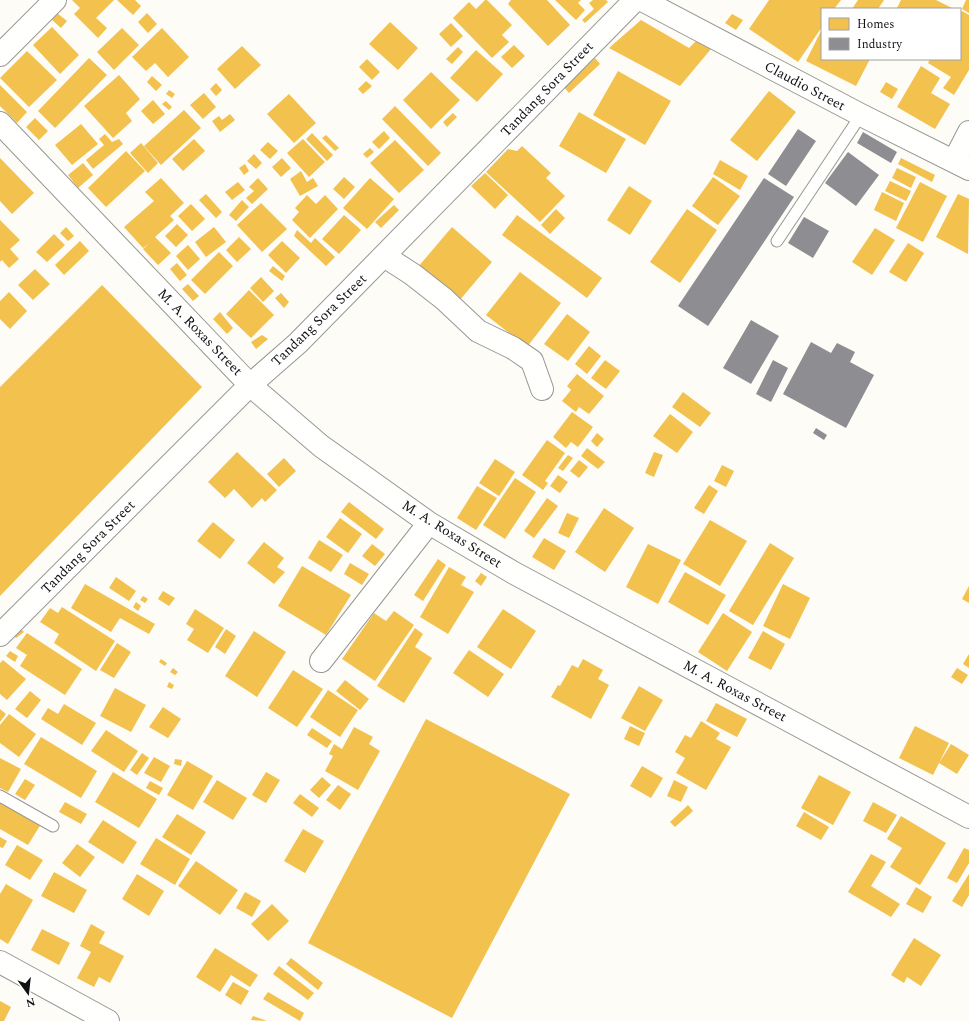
<svg xmlns="http://www.w3.org/2000/svg" width="969" height="1021" font-family="Spectral,serif">
<style>
.homes{fill:#f2c14e}
.industry{fill:#8d8d92}
.lines{fill:none;stroke-linecap:round;stroke-linejoin:round}
.lane-casing{stroke:#979795;stroke-width:13}
.street-casing{stroke:#979795;stroke-width:24}
.lane{stroke:#fffffe;stroke-width:11}
.street{stroke:#fffffe;stroke-width:22}
.labels{text-anchor:middle;dominant-baseline:central;stroke-width:4;stroke-linejoin:round;paint-order:stroke}
.street-label{font-size:14px;fill:#111;stroke:#fff}
</style>
<rect width="100%" height="100%" fill="#fdfcf7"/>
<path class="homes" d="M72,0H114L96,18L107,28L98,38L74,14L80,8Z
M117,0H135L141,6L133,15Z
M485,0H487L512,25L502,35L509,42L492,58L453,18L469,2L476,9Z
M511,0H547L570,25L548,46L508,4Z
M555,0H581L578,3L585,10L576,20Z
M593,0H606L608,2L585,23L582,20L594,9L589,3Z
M769,0H841L834,9H822V27L798,62L749,29Z
M858,0H884L878,9H852Z
M901,0H936L954,9H899L897,8Z
M966,0H969V13L962,9Z
M962,11L969,15V70L954,95L943,88L951,77L928,63L930,59H960V14Z
M57,13L67,21L61,28L51,19Z
M147,13L157,24L148,33L138,22Z
M732,14L743,20L736,30L725,23Z
M641,20L689,48L697,40L711,49L680,86L609,48Z
M390,22L418,48L398,70L369,44Z
M451,23L463,36L451,47L439,34Z
M52,27L79,55L60,74L33,45Z
M122,28L139,45L114,70L97,52Z
M162,28L189,57L168,77L155,63L146,71L132,57Z
M822,29V59H870L856,86L806,61Z
M514,45L525,56L512,68L501,57Z
M242,46L261,65L235,89L217,69Z
M458,47L463,52L452,64L446,59Z
M476,50L503,74L477,102L450,78Z
M27,51L57,80L29,107L0,78Z
M89,58L107,75L55,128L38,111Z
M595,58L600,64L569,93L564,87Z
M367,59L380,72L372,80L359,67Z
M921,66L940,78L931,93L950,104L935,129L897,107Z
M618,71L671,101L645,145L593,115Z
M431,72L460,100L431,129L403,100Z
M119,75L140,99L126,113L132,121L113,138L84,106Z
M152,76L162,85L156,91L147,82Z
M366,81L372,86L363,94L358,89Z
M886,82L898,89L892,99L880,92Z
M216,83L222,90L216,96L210,89Z
M0,85L27,112L17,123L0,106Z
M169,90L175,94L172,98L166,94Z
M769,91L796,112L757,161L730,140Z
M204,93L216,107L203,119L190,105Z
M289,94L316,123L294,143L267,114Z
M153,100L165,114L153,124L141,111Z
M166,101L172,107L169,110L162,104Z
M395,106L441,153L428,166L382,119Z
M184,110L201,128L161,165L144,146Z
M579,112L626,139L606,173L559,146Z
M453,113L457,117L447,127L443,122Z
M230,114L235,120L220,132L212,121L219,116L222,120Z
M35,118L48,131L39,140L26,127Z
M81,124L98,144L72,165L55,145Z
M384,131L390,138L379,149L372,142Z
M312,133L333,155L327,161L306,139Z
M105,134L112,142L119,139L123,144L93,169L86,160L104,145L99,139Z
M326,135L339,148L335,151L322,138Z
M194,139L205,151L183,171L172,159Z
M303,139L325,162L309,177L287,153Z
M395,140L424,170L399,193L370,163Z
M268,142L278,151L270,159L260,150Z
M141,143L158,163L148,173L130,153Z
M522,146L551,173L546,178L565,196L540,222L486,172L508,149L517,151Z
M370,148L374,152L367,158L363,154Z
M126,151L145,171L106,207L88,188Z
M254,154L262,163L256,169L247,161Z
M0,158L34,193L12,214L0,201Z
M282,158L291,168L281,177L272,167Z
M901,158L935,175L932,182L898,164Z
M720,160L748,176L740,190L713,174Z
M83,163L93,175L78,188L68,175Z
M245,164L249,171L244,175L239,168Z
M897,168L916,177L911,188L892,178Z
M301,171L307,182L313,178L318,186L300,196L290,179Z
M485,173L508,195L495,209L471,186Z
M344,177L355,187L344,199L333,189Z
M713,177L740,196L718,225L692,206Z
M161,178L184,203L170,216L174,220L155,237L171,253L158,265L143,249L150,243L143,248L124,227L154,201L145,192Z
M258,178L268,189L252,204L246,198L254,191L249,187Z
M370,178L394,199L367,229L343,208Z
M890,181L911,191L906,201L885,191Z
M238,182L245,190L232,200L225,192Z
M920,182L947,196L923,242L896,228Z
M629,186L652,201L630,235L607,220Z
M882,192L904,203L896,221L874,210Z
M206,194L222,212L216,218L199,200Z
M958,194L969,199L968,254L936,237Z
M307,195L316,204L325,195L338,209L310,238L292,220L299,212L295,208Z
M242,200L249,207L236,221L229,215Z
M261,203L287,229L262,252L237,225Z
M191,204L205,219L192,231L178,216Z
M394,205L399,210L381,228L375,222Z
M556,209L565,218L550,234L541,225Z
M687,209L717,230L680,283L650,262Z
M344,215L361,230L339,254L322,239Z
M517,215L602,278L587,298L502,235Z
M0,220L20,240L10,249L19,259L9,268L2,260L0,262Z
M177,224L188,235L176,247L165,236Z
M66,227L74,236L68,241L60,233Z
M214,227L226,242L206,257L195,242Z
M452,227L492,262L459,301L418,267Z
M875,228L895,240L872,275L852,262Z
M297,230L311,243L315,238L335,257L326,266L294,236Z
M54,234L65,245L47,262L36,252Z
M239,237L251,249L237,262L226,250Z
M80,241L89,251L64,275L55,265Z
M282,241L300,258L286,273L268,255Z
M908,243L924,253L906,282L889,272Z
M188,245L200,259L188,270L176,256Z
M219,252L233,266L205,294L191,280Z
M177,263L187,275L180,281L170,269Z
M273,266L285,276L282,281L269,271Z
M35,269L50,284L33,300L18,285Z
M520,272L561,303L527,347L486,315Z
M261,277L274,291L263,302L250,288Z
M188,284L199,296L193,301L182,289Z
M102,285L202,387L0,596V387Z
M249,290L274,315L251,338L226,314Z
M9,292L27,311L10,329L0,319V301Z
M281,293L289,302L284,308L275,298Z
M220,312L233,328L227,334L213,319Z
M567,314L590,332L568,361L544,344Z
M262,335L268,339L256,349L251,342Z
M589,346L601,356L587,374L575,364Z
M605,360L620,371L606,389L591,378Z
M577,374L604,396L589,414L579,407L576,412L562,401L571,390L567,386Z
M683,392L711,413L700,427L672,407Z
M572,412L593,427L578,447L571,442L566,448L553,437Z
M670,414L693,432L677,453L653,436Z
M597,433L604,439L597,447L591,441Z
M547,440L565,453L545,481L548,483L543,490L522,475Z
M587,448L605,462L598,469L581,456Z
M237,452L277,490L265,502L262,498L252,508L234,489L225,498L208,482Z
M654,452L663,455L654,477L645,473Z
M568,455L573,458L563,471L558,468Z
M284,458L296,471L279,487L267,474Z
M495,459L515,472L499,496L479,483Z
M579,460L588,467L579,478L570,471Z
M722,465L734,471L726,487L714,481Z
M558,475L568,482L560,493L550,486Z
M515,478L536,492L505,539L483,525Z
M709,485L718,491L704,514L694,508Z
M477,486L497,498L476,530L457,518Z
M547,498L558,506L534,538L524,531Z
M349,502L384,529L376,539L341,512Z
M604,508L634,528L605,572L575,552Z
M567,513L579,518L569,538L558,533Z
M340,518L362,534L348,553L326,537Z
M710,520L747,541L720,586L683,564Z
M213,522L235,540L220,559L197,541Z
M544,538L566,551L554,570L532,557Z
M319,540L343,555L331,572L308,558Z
M264,542L284,558L277,567L285,572L274,584L247,563Z
M770,543L794,558L753,625L729,611Z
M372,544L385,554L375,566L362,556Z
M648,544L681,560L658,604L626,587Z
M438,559L446,565L423,601L414,595Z
M350,563L369,574L362,585L344,574Z
M302,566L351,595L326,635L278,606Z
M449,567L466,577L461,585L474,592L448,634L420,617Z
M685,572L726,595L708,625L668,602Z
M481,573L487,577L481,586L475,581Z
M116,577L136,591L129,601L109,588Z
M85,584L155,624L149,634L120,618L111,632L71,608Z
M783,584L810,598L790,639L763,626Z
M969,586V603L962,599Z
M163,591L175,598L169,606L158,599Z
M143,596L148,599L145,603L140,600Z
M136,602L141,606L138,611L133,607Z
M62,607L115,641L96,671L54,643L59,634L40,622L50,608L58,613Z
M195,609L224,628L208,653L187,640L194,629L186,624Z
M503,609L536,631L511,669L477,647Z
M394,611L414,625L375,681L342,659L374,613L386,621Z
M723,613L752,632L727,671L698,652Z
M415,628L423,634L415,647L432,658L404,703L377,686Z
M226,629L236,636L225,654L215,647Z
M22,630L24,632L16,638L14,635Z
M254,631L286,652L257,697L225,676Z
M763,631L785,644L771,670L748,658Z
M27,633L82,669L65,695L20,666L27,655L16,648Z
M117,643L131,652L114,678L100,670Z
M469,650L504,674L488,697L453,673Z
M10,651L18,656L15,662L6,656Z
M969,654V668L963,664Z
M161,659L167,663L165,666L159,662Z
M583,659L603,670L598,679L609,685L591,719L551,697L558,685L560,686L572,665L578,668Z
M3,660L26,679L7,700L0,694V663Z
M173,668L178,672L175,675L170,672Z
M957,668L968,675L962,684L951,677Z
M293,670L323,689L297,727L268,708Z
M345,680L369,699L360,710L336,691Z
M169,682L174,685L172,689L167,687Z
M639,686L663,700L645,731L621,718Z
M115,688L146,705L131,732L100,716Z
M328,690L358,710L340,737L310,717Z
M30,691L41,700L27,718L15,709Z
M716,703L747,719L737,737L706,721Z
M64,704L96,723L82,745L41,719L48,708L58,714Z
M163,707L181,719L168,738L149,727Z
M0,709L6,714L0,722Z
M9,714L36,734L19,757L0,743V725Z
M426,719L570,794L452,1018L308,943Z
M701,721L720,733L716,739L731,747L706,790L676,773L685,758L675,752L685,735L691,738Z
M630,726L645,733L639,746L624,739Z
M915,726L949,743L933,775L899,758Z
M354,727L373,737L369,744L380,751L358,790L325,771L333,756L329,754L334,744L342,749Z
M312,728L332,741L327,748L307,735Z
M106,730L138,751L124,772L91,751Z
M41,737L97,771L81,798L24,764Z
M951,744L969,755L957,774L939,763Z
M142,753L149,758L137,775L130,770Z
M154,757L170,766L161,782L144,773Z
M0,758L21,769L8,792L0,788Z
M175,759L182,760L181,766L174,764Z
M187,761L213,776L193,810L167,795Z
M642,766L663,778L651,798L630,786Z
M113,772L157,799L139,828L95,802Z
M266,772L280,780L266,803L252,795Z
M819,775L851,792L833,825L801,808Z
M322,777L331,785L319,798L310,790Z
M25,779L35,785L25,800L15,794Z
M217,780L247,798L233,820L203,802Z
M674,780L688,787L681,802L667,796Z
M150,781L163,788L159,795L146,788Z
M338,785L351,794L340,810L326,800Z
M300,794L319,808L312,817L293,803Z
M0,800L41,824L28,845L0,829Z
M65,802L87,814L81,824L59,812Z
M873,802L897,815L886,833L863,821Z
M688,805L693,811L675,827L670,822Z
M804,812L829,827L821,840L796,826Z
M177,814L206,832L191,855L162,837Z
M901,816L946,843L920,885L890,867L902,848L887,839Z
M103,820L137,842L123,864L88,842Z
M303,829L324,841L305,873L284,861Z
M0,837L7,841L3,848L0,847Z
M156,838L190,859L175,885L140,864Z
M77,844L95,857L80,877L62,863Z
M17,845L43,860L30,880L5,865Z
M964,848L969,850V863L957,883L947,878Z
M871,854L886,862L871,886L900,904L891,917L848,892Z
M196,861L238,890L220,915L178,886Z
M54,872L87,890L74,913L41,896Z
M137,874L164,891L149,916L122,899Z
M969,874V895L962,907L952,901Z
M6,884L33,900L8,944L0,939V894Z
M916,887L932,897L923,913L906,904Z
M245,892L261,901L252,917L236,908Z
M272,904L289,921L268,941L251,924Z
M91,924L105,932L99,943L124,956L110,983L99,977L94,987L77,978L91,952L80,946Z
M42,929L70,943L59,965L31,950Z
M914,938L941,955L921,986L907,977L904,983L891,975Z
M215,948L258,975L250,987L231,975L220,992L196,977Z
M291,958L323,983L318,990L286,964Z
M279,966L314,993L308,1000L273,974Z
M233,982L249,991L241,1005L225,995Z
M268,992L304,1013L300,1021L263,999Z
M0,1001L11,1007L4,1021H0Z
M253,1016L267,1021L251,1020Z"/>
<path class="industry" d="M798,129L816,141L786,186L768,174Z
M863,132L897,152L891,163L857,143Z
M848,152L879,175L856,206L825,183Z
M764,178L794,197L708,326L678,306Z
M804,217L829,231L813,258L788,243Z
M751,320L779,336L751,384L723,368Z
M811,342L831,353L837,343L855,352L850,362L874,375L846,428L783,394Z
M773,360L788,368L771,402L756,394Z
M816,428L827,435L824,440L813,433Z"/>
<g class="lines">
<g class="lane-casing">
<path id="lane" d="M777,241L861,115
M0,796L53,826"/>
</g>
<g class="street-casing">
<path id="street" d="M642,0L861,115L969,169
M0,55L55,0
M0,123L250,385L321,446L429,523L514,573L969,817
M954,161L969,132
M384,256L412,274L444,299L478,331L513,348L532,361L542,389
M0,635L250,385L298,343L635,0
M321,661L429,523
M0,962L108,1021"/>
</g>
<use href="#lane" class="lane"/>
<use href="#street" class="street"/>
</g>
<g class="labels">
<g class="street-label">
<text transform="translate(805 86) rotate(28)">Claudio Street</text>
<text transform="translate(547 89) rotate(-46)">Tandang Sora Street</text>
<text transform="translate(319 320) rotate(-44)">Tandang Sora Street</text>
<text transform="translate(200 332) rotate(46)">M. A. Roxas Street</text>
<text transform="translate(452 534) rotate(32)">M. A. Roxas Street</text>
<text transform="translate(88 547) rotate(-45)">Tandang Sora Street</text>
<text transform="translate(735 691) rotate(28)">M. A. Roxas Street</text>
</g>
</g>
<rect x="821" y="8" width="140" height="52" fill="#ffffff" stroke="#a0a0a0"/>
<rect x="829" y="18" width="20" height="12" fill="#f2c14e" stroke="#a0a0a0"/>
<text x="857" y="28" font-size="12" fill="#111111">Homes</text>
<rect x="829" y="38" width="20" height="12" fill="#8d8d92" stroke="#a0a0a0"/>
<text x="857" y="48" font-size="12" fill="#111111">Industry</text>
<g transform="translate(28 993) rotate(165)" stroke="#ffffff" stroke-width="3" paint-order="stroke">
<path d="M0-3L7 15L0 10L-7 15Z" fill="#111111"/>
<text y="-6" font-size="11" font-weight="bold" text-anchor="middle" fill="#111111">N</text>
</g>
</svg>
